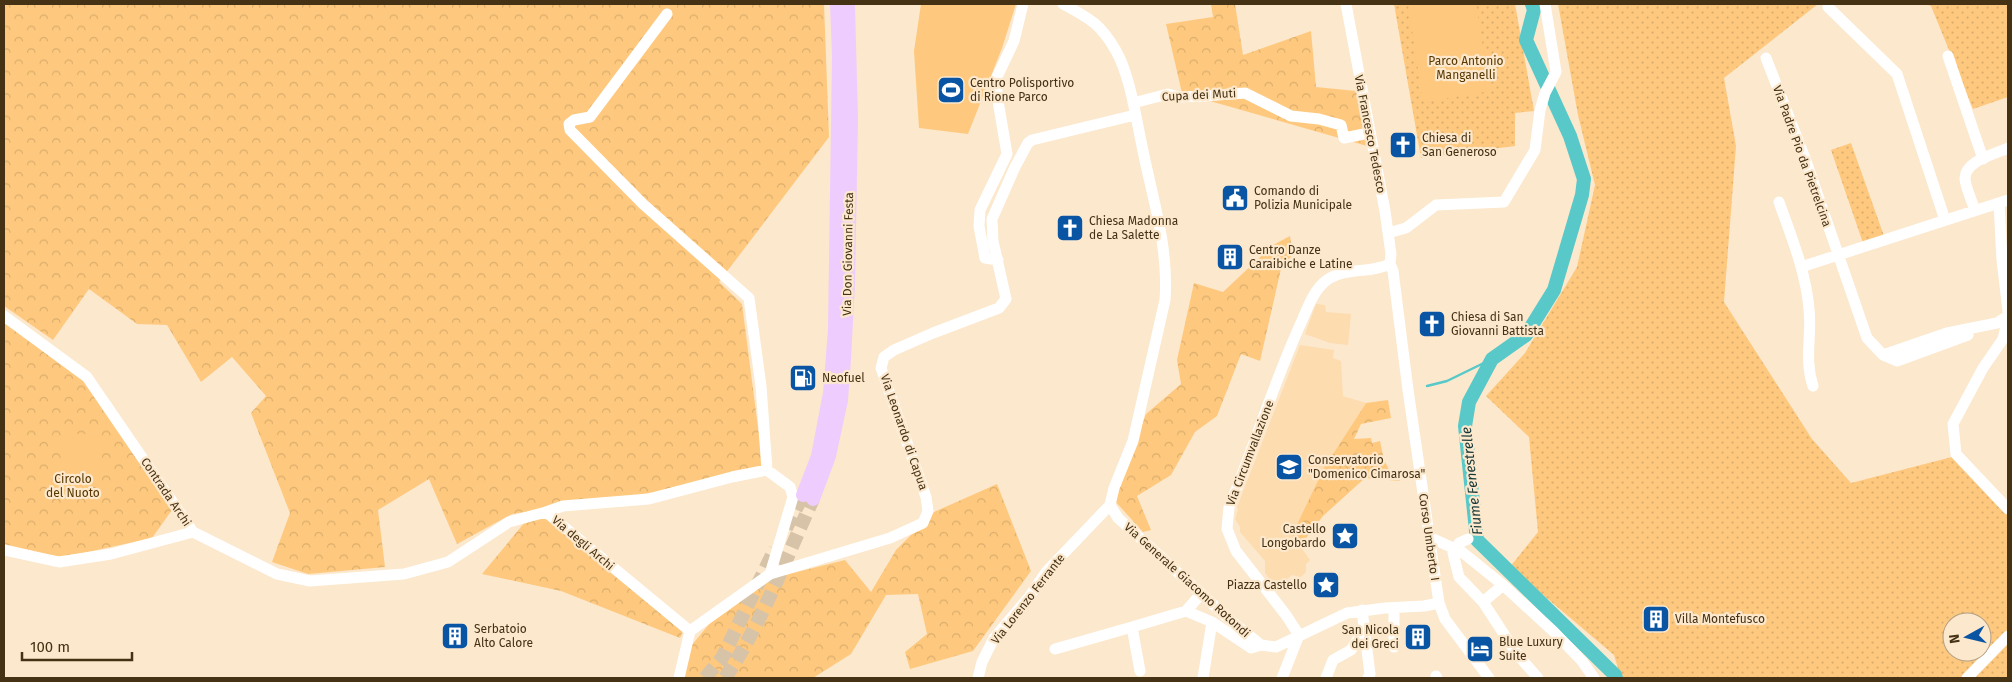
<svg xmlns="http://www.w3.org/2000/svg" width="2012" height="682" font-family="'Fira Sans',sans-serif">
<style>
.built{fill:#fddcaf}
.forest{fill:url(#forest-crowns)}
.park{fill:url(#park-dots);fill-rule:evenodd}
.pitch{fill:#fec97e}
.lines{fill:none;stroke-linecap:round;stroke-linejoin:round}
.stream{stroke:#58c9c8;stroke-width:2.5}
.river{stroke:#58c9c8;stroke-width:14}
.major-tunnel{stroke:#d7c3a8;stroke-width:14;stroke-dasharray:14 7;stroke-linecap:butt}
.minor{stroke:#fff;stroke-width:11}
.major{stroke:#efccfe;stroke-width:14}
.labels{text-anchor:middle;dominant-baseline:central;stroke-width:4.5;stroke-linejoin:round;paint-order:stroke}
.park-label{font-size:12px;fill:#583800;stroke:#fce8cd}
.poi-label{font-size:12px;fill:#453114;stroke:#fce8cd;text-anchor:start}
.street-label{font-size:12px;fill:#453114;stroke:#fce8cd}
.water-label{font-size:14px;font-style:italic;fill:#153737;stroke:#fce8cd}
</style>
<defs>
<pattern id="forest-crowns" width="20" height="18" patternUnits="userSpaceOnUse" patternTransform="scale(1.25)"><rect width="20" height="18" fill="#fec97e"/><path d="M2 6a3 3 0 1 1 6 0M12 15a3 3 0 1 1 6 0" fill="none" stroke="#dbad6c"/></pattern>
<pattern id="park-dots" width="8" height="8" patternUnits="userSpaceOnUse" patternTransform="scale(1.25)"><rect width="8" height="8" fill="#fec97e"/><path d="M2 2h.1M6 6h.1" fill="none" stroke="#dbad6c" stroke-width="1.8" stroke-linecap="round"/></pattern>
</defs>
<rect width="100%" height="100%" fill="#fce8cd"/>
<path class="built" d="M1316,304L1325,305L1326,312L1351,314L1348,345L1330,343L1305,334Z
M1300,345L1334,350L1333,358L1341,361L1343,396L1366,403L1326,465L1292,535L1310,560L1306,564V572L1301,577L1292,575L1277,588L1265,573V561L1240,532V527L1235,519L1238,510L1237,507Z"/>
<path class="forest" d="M4,4H824L829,137L719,282L742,304L763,466L649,493L512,514L457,544L429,479L378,510L385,567L308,574L272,562L290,513L251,413L266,396L232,357L201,382L167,325L137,324L89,289L53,340L4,306Z
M1211,4H1235L1243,55L1311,31L1316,87L1356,91L1367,146L1182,93L1166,24L1213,17Z
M1290,236L1293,254L1281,269L1260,361L1241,354L1217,416L1195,432L1171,475L1137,496L1151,530L1143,532L1114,500L1146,414L1181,384L1177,360L1194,283L1223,292L1273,245Z
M4,322L85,381L172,510L152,538L65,557L35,554L33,551L4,544Z
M1388,400L1391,418L1361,424L1354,439L1371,438L1372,443L1380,441L1384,460L1394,479L1398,478L1400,481L1365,478L1323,516L1300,546L1292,535L1324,468L1366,403Z
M997,484L1031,571L973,651L910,669L905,652L927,634L918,594L886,595L851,654L813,678H681L691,646L710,623L769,579L845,560L871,592L896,550L934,512Z
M545,517L684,629L680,638L561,591L482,574L525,522Z"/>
<path class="park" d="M1394,4H1515L1534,111L1515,113V146L1421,158Z
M1558,4H1818L1724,78L1736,146L1724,302L1812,439L1851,483L1952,457L2008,511V678H1621L1614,655L1510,567L1538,532L1529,437L1486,396L1525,353L1577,267L1595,185L1578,115ZM1952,622H1982V652H1952Z
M1925,4H2008V97L1973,109L1931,6Z
M1851,143L1884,236L1863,243L1831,150Z"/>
<path class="pitch" d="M921,4H1016L1002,48L968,134L919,128L914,51Z
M1408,4H1476L1490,91L1423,102Z
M62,434H101V476L61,475Z"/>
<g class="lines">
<path class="stream" d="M1427,386L1447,381L1492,359"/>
<path class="river" d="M1532,4L1534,10L1526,40L1570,136L1584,179L1582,195L1554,290L1526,335L1492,359L1469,402L1465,426L1477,540L1615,675L1616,678"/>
<path class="major-tunnel" d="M786,528L803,495
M705,678L722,658L775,549
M725,678C761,625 786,558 813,499"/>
<path class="minor" d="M1063,4C1089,18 1101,24 1116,51C1130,75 1136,118 1142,146C1152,197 1169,247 1165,300L1133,441L1114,488L1110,505L1118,518L1230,620L1261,645L1276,647L1347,613L1385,608L1424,606L1439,603
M1346,4L1385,211L1391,254L1390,264
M1828,7L1897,74L1945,220
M667,14L590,117L574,120L569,124L570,130L643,204L749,298L761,386L767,470
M1948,56L1983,159
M1766,58L1805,158L1867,338L1883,355L1947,333L1997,323L2008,316
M1133,103L1168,94L1179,97L1204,96L1245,93L1291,116L1319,119L1341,125L1344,138L1369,133
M1779,202C1791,236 1806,272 1809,309C1812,336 1804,359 1813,386
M1999,203L2002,260L2008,311
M1975,210C1972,201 1966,189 1965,179C1964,161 1995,154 2008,148
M1388,233L1406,228L1436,205L1504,202L1535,150L1540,110L1545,93L1556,72L1545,4
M998,260L985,258L979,226L980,210L1007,154L997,95V77L1014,41L1023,4
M1390,264L1393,271L1408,390L1439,603L1445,619L1489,678
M1801,267L2008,200
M4,316L87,377L193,532L277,574L310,581L404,574L448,562L509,522L546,512L690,631
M2008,318L2003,339L1983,368L1953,424L1956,454L2008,509
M1883,355L1897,361L1968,335
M546,512L563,506L649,499L732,477L767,470L790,487L793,497L770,574L690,631
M1429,537L1462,552L1503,585L1553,631L1582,661L1594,678
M1468,539L1459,543L1453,553L1459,577L1483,602L1503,585
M4,550L59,562L111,554L193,532
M770,574L890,538L923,523L928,511L926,497L881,368L884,357L894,350L933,333L999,308L1006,299L993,241L992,219L1015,167L1028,143L1032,140L1135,115
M1483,602L1517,654L1538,678
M1394,608V647
M1362,610L1370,674L1368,678
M1186,611L1212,622L1251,648L1261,645
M1299,635L1286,615L1236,551L1227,529L1229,507C1254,447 1273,385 1300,325C1307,310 1313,290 1327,280C1345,267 1370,274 1390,264
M1055,649L1132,627
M1140,671L1132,627L1186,611L1201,594
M1436,676L1437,678
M679,678L690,631
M978,678L982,662L994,638L1029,597L1046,572L1110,505
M1203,678L1212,622
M1282,678L1299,635
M1326,678L1333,660L1351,650L1365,628
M1967,678L2008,636"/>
<path class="major" d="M803,495L818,456L830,393L835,330L839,56L837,4
M813,499L829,456L841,400L844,359L848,284L851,120L848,4"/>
</g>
<defs>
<g id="stadium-square" transform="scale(1.4375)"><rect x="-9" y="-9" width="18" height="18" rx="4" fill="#0955a4" stroke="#fce8cd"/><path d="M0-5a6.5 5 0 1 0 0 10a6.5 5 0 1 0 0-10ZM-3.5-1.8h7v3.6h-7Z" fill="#fff"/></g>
<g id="church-square" transform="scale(1.4375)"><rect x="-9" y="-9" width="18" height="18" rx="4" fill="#0955a4" stroke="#fce8cd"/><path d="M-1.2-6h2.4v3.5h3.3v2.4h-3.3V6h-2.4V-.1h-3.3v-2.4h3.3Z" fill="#fff"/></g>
<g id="civic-square" transform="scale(1.4375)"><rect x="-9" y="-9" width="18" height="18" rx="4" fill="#0955a4" stroke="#fce8cd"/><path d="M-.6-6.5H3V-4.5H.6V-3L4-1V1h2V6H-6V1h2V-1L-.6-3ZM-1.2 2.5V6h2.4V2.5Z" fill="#fff"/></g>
<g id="building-square" transform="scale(1.4375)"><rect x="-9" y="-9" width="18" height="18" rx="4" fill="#0955a4" stroke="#fce8cd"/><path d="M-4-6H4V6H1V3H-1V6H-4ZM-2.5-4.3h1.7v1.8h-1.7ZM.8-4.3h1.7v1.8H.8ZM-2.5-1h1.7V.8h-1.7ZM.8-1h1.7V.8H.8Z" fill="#fff"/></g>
<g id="fuel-square" transform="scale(1.4375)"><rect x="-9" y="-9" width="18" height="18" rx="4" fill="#0955a4" stroke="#fce8cd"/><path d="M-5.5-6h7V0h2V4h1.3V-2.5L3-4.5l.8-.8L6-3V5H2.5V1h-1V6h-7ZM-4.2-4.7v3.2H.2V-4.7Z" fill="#fff"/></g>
<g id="university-square" transform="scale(1.4375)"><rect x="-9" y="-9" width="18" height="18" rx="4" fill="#0955a4" stroke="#fce8cd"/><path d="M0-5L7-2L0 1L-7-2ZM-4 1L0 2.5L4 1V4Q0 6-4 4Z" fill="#fff"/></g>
<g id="sight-square" transform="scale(1.4375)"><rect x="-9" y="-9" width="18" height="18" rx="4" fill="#0955a4" stroke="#fce8cd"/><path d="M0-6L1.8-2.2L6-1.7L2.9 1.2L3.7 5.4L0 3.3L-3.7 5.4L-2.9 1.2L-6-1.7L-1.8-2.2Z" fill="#fff"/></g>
<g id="hotel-square" transform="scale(1.4375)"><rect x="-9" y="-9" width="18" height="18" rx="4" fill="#0955a4" stroke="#fce8cd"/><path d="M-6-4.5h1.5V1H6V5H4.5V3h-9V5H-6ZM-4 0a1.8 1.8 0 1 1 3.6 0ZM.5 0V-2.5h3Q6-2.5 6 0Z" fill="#fff"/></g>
</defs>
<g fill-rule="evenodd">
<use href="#stadium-square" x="951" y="90"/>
<use href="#church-square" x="1403" y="145"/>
<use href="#civic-square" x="1235" y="198"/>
<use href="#church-square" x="1070" y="228"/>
<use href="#building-square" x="1230" y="257"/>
<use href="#church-square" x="1432" y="324"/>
<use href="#fuel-square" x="803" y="378"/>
<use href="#university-square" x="1289" y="467"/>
<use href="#sight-square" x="1345" y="536"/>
<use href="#sight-square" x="1326" y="585"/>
<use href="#building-square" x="1656" y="619"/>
<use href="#building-square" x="455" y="636"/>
<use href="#building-square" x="1418" y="637"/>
<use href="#hotel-square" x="1480" y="649"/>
</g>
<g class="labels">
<g class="park-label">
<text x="1466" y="61">Parco Antonio<tspan x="1466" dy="14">Manganelli</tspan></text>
<text x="73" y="479">Circolo<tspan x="73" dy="14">del Nuoto</tspan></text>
</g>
<g class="poi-label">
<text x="970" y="83">Centro Polisportivo<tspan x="970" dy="14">di Rione Parco</tspan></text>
<text x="1422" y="138">Chiesa di<tspan x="1422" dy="14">San Generoso</tspan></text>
<text x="1254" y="191">Comando di<tspan x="1254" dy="14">Polizia Municipale</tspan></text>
<text x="1089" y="221">Chiesa Madonna<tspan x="1089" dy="14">de La Salette</tspan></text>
<text x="1249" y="250">Centro Danze<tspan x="1249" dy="14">Caraibiche e Latine</tspan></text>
<text x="1451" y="317">Chiesa di San<tspan x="1451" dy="14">Giovanni Battista</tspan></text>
<text x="822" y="378">Neofuel</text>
<text x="1308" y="460">Conservatorio<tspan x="1308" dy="14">"Domenico Cimarosa"</tspan></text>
<text x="1326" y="529" text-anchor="end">Castello<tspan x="1326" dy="14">Longobardo</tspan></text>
<text x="1307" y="585" text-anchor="end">Piazza Castello</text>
<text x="1675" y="619">Villa Montefusco</text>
<text x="474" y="629">Serbatoio<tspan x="474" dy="14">Alto Calore</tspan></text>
<text x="1399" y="630" text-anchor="end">San Nicola<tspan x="1399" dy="14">dei Greci</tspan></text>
<text x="1499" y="642">Blue Luxury<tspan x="1499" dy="14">Suite</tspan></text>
</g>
<g class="street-label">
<text transform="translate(1199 95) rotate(-3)">Cupa dei Muti</text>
<text transform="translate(1370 134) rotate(79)">Via Francesco Tedesco</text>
<text transform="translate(1802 156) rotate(70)">Via Padre Pio da Pietrelcina</text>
<text transform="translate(848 254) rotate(-89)">Via Don Giovanni Festa</text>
<text transform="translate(904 432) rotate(71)">Via Leonardo di Capua</text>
<text transform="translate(1250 453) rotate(-69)">Via Circumvallazione</text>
<text transform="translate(166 492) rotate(56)">Contrada Archi</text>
<text transform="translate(1429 537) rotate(82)">Corso Umberto I</text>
<text transform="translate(583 543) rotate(40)">Via degli Archi</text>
<text transform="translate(1187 580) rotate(42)">Via Generale Giacomo Rotondi</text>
<text transform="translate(1028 599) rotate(-52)">Via Lorenzo Ferrante</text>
</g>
<g class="water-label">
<text transform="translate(1472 481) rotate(-96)">Fiume Fenestrelle</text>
</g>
</g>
<rect width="2012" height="682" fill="none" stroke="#453114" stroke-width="10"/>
<g transform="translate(1967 637) rotate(262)"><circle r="24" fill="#fce8cd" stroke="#b39f83"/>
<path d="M0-4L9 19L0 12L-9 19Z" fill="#0955a4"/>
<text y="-8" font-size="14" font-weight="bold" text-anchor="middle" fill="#453114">N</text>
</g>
<path d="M22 652v8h110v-8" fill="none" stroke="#453114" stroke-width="2.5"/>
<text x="30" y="652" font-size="15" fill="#453114" stroke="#fce8cd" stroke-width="4" paint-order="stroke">100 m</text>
</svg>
